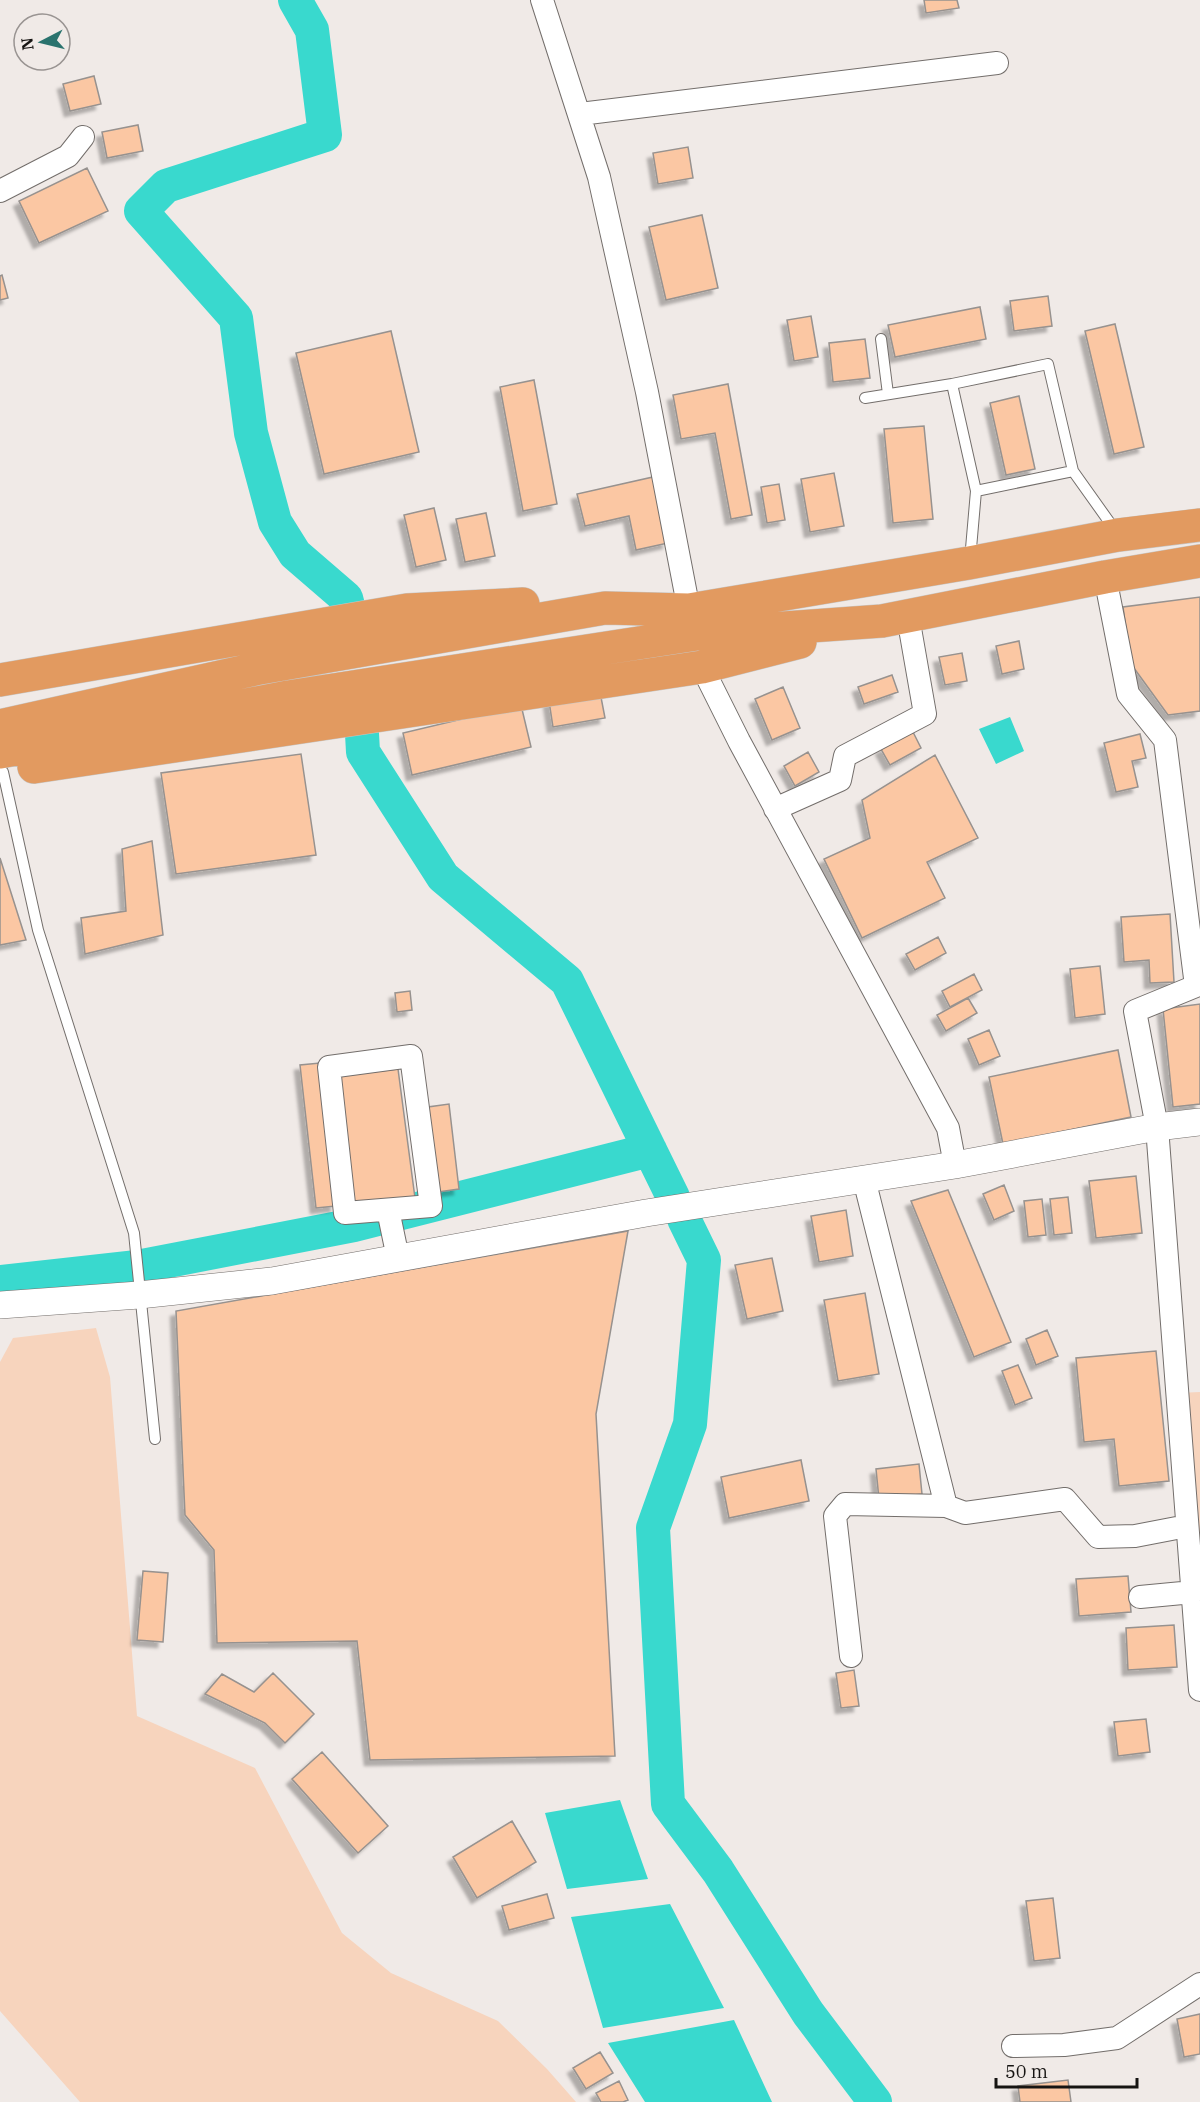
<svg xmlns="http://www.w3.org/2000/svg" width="1200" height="2102" font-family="'IBM Plex Serif',serif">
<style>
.green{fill:#f7d4bd}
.water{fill:#39d9ce}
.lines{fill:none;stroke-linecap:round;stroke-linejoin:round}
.river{stroke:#39d9ce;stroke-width:34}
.building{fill:#fbc7a3;stroke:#97928f;stroke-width:1.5;filter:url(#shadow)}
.service-casing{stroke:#736e6b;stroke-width:12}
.minor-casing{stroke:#736e6b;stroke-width:24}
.tertiary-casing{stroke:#736e6b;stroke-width:28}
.trunk-casing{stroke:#c7c7c6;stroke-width:34}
.service{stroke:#fff;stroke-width:10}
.minor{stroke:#fff;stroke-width:22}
.tertiary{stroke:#fff;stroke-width:27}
.trunk{stroke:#e29a60;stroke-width:33}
</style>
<defs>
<filter id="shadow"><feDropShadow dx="-5.5" dy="5.5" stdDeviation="1.5" flood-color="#0004"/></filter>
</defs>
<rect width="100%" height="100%" fill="#f0eae7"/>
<path class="green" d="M96,1328L110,1377L137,1716L255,1768L342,1933L391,1973L498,2021L547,2069L576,2102H80L0,2011V1362L13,1338Z
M1200,1392V1690L1178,1393Z"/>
<path class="water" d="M1010,717L1024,751L996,764L979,729Z
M620,1800L648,1879L567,1889L545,1813Z
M670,1904L724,2008L603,2028L571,1917Z
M734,2020L772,2102H645L608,2043Z"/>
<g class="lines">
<path class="river" d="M295,0L312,30L325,135L166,186L141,211L236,318L251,433L275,522L295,554L346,598L356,637
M360,697L363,752L443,877L567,981L673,1197
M684,1219L704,1260L690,1424L653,1528L668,1804L718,1871L808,2013L875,2102
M0,1282L137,1267L354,1225L650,1150"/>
</g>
<path class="building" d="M924,0H957L959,8L926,13Z
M94,76L101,104L70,111L63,84Z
M138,125L143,151L107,158L102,132Z
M688,147L693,178L658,184L653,153Z
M87,168L108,211L39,243L19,201Z
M702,215L718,288L666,300L649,227Z
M2,275L8,298L0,300V276Z
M1048,296L1052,326L1014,331L1010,301Z
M980,307L986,339L895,357L888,325Z
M811,316L818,357L794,361L787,320Z
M1115,324L1144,447L1114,454L1085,331Z
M391,331L419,452L324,474L296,353Z
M865,339L870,378L833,382L829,343Z
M534,380L557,504L523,511L500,387Z
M728,384L752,515L731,519L715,433L681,439L673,395Z
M1019,396L1035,469L1006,475L990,403Z
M924,426L933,519L893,523L884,429Z
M834,473L844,526L810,532L801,479Z
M653,477L668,543L636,550L629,516L585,526L577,494Z
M779,484L785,520L767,523L761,487Z
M434,508L446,560L416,567L404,515Z
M486,513L495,556L465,562L456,519Z
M1200,597V711L1168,715L1131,664L1123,607Z
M1019,641L1024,669L1002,674L996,646Z
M962,653L967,681L945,685L939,657Z
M892,675L898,692L864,704L858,687Z
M783,687L800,728L772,740L755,699Z
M600,692L605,718L553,727L549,701Z
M521,705L531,747L412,775L403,733Z
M913,732L921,748L890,765L881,749Z
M1140,734L1146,758L1132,761L1138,787L1116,792L1104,743Z
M808,752L819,772L795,786L784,766Z
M301,754L316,855L176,874L161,773Z
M935,755L978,838L927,862L945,898L862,938L824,859L870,838L862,800Z
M152,841L163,935L85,954L81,918L126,911L122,849Z
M0,858L26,940L0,945Z
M1170,914L1174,982L1150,983L1149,960L1124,962L1121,917Z
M938,937L946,953L915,970L906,954Z
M1100,966L1105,1014L1075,1018L1070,969Z
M974,974L982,990L950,1007L942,991Z
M410,991L412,1010L397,1012L395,993Z
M968,998L977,1013L946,1031L937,1015Z
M1200,1004V1104L1173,1107L1163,1009Z
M989,1030L1000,1056L979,1065L968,1039Z
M1118,1050L1131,1117L1003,1144L989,1077Z
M320,1063L336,1206L316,1208L300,1065Z
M398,1069L415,1198L353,1206L337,1076Z
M449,1104L459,1189L438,1192L428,1107Z
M1136,1176L1142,1233L1096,1238L1089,1181Z
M1004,1185L1014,1211L994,1220L983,1194Z
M948,1190L1011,1342L974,1357L911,1201Z
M1068,1197L1072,1233L1054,1235L1050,1199Z
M1042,1199L1046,1235L1028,1237L1024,1201Z
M846,1210L853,1256L819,1262L811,1216Z
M628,1231L596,1414L615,1756L370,1760L357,1641L217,1643L214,1550L185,1515L176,1311Z
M772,1258L783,1311L747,1319L735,1265Z
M865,1293L879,1374L838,1381L824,1300Z
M1047,1330L1058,1356L1036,1365L1026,1339Z
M1156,1351L1169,1481L1119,1486L1114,1439L1084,1442L1076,1358Z
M1018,1365L1032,1398L1015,1405L1002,1371Z
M801,1460L809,1501L729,1518L721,1477Z
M919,1464L922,1494L879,1499L876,1469Z
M143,1571L168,1573L163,1642L137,1640Z
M1128,1576L1131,1612L1079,1616L1076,1579Z
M1174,1625L1177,1667L1128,1670L1126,1628Z
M854,1670L859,1706L841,1708L836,1673Z
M273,1673L314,1714L285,1743L265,1723L205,1694L222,1674L254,1692Z
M1146,1719L1150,1752L1118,1756L1114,1722Z
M322,1752L388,1826L358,1853L292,1779Z
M512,1821L536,1862L477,1898L453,1857Z
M547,1894L554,1918L509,1930L502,1906Z
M1053,1898L1060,1958L1034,1961L1026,1901Z
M1200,2014V2054L1184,2057L1177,2019Z
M600,2052L613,2073L586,2089L573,2068Z
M1068,2080L1071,2102H1020L1018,2086Z
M619,2081L628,2100L623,2102H601L596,2093Z"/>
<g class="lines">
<g class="service-casing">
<path id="service" d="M881,339L888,394
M865,398L952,384
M976,491L1073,471
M970,560L976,491L952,384L1048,364L1073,471L1115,530
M3,772L38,930L134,1233L155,1439"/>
</g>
<g class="minor-casing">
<path id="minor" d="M542,0L599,177L647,392L689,610
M580,114L997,63
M0,191L68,156L83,137
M1105,577L1128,694L1165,740L1196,986L1135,1011L1157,1127L1200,1690
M702,667L739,741L948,1128L955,1165
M775,809L840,780L845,756L925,714L908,617
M411,1056L431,1206L345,1213L329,1067Z
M864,1179L946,1506L965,1513L1065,1499L1098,1537L1135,1536L1187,1526
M388,1210L398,1258
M1140,1597L1193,1592
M851,1656L835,1516L845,1504L946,1506
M1013,2046L1064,2045L1117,2038L1200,1984"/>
</g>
<g class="tertiary-casing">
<path id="tertiary" d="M0,1305L139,1295L272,1281L646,1213L955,1165L1157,1127L1200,1122"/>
</g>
<g class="trunk-casing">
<path id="trunk" d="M0,680L407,610L523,604
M0,726L260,668L605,608L689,610L969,563L1118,535L1200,525
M0,752L288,697L697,634L882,621L1105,577L1200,561
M34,767L702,667L800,642"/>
</g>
<use href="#service" class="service"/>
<use href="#minor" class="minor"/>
<use href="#tertiary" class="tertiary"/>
<use href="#trunk" class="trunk"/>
</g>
<g transform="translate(42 42) rotate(263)"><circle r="28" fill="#f0eae7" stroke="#999492" stroke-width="1.5"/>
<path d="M0-4.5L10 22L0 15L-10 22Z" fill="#2a736e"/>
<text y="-9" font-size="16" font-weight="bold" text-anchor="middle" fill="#161412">N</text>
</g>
<path d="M996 2078v9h141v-9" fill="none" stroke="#161412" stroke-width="3"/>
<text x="1005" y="2078" font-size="18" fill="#161412" stroke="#f0eae7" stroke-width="4.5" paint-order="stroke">50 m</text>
</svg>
